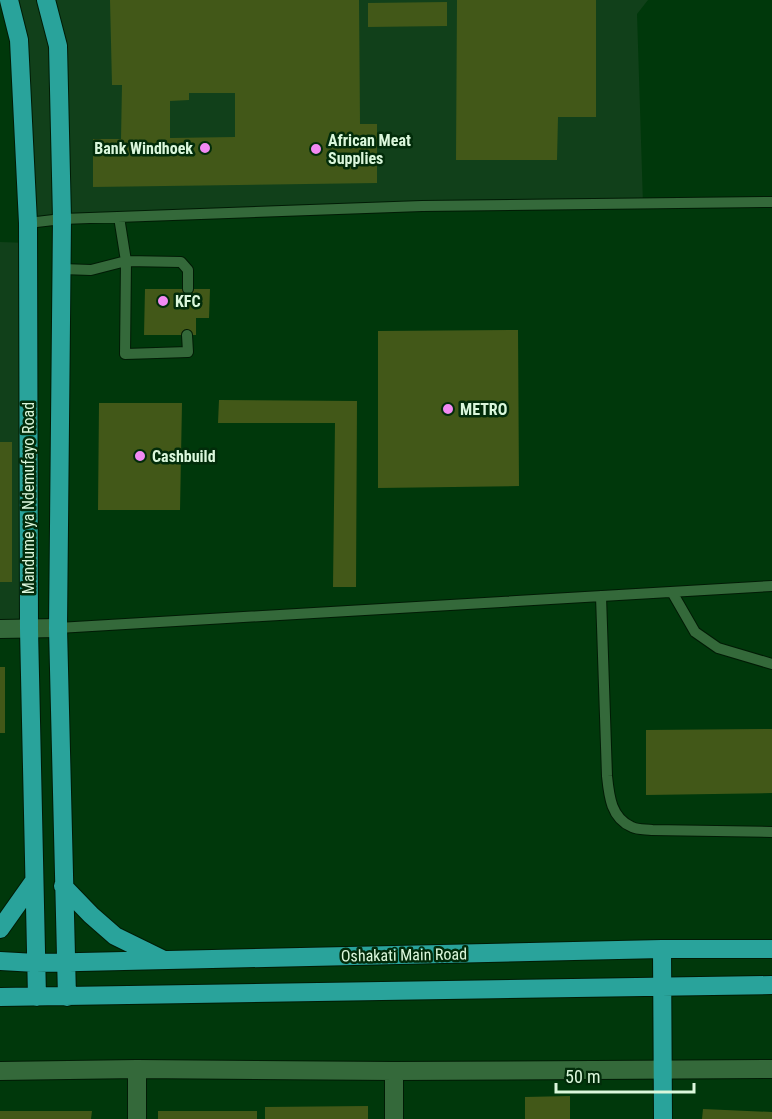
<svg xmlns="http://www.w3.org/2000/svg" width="772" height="1119" font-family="'Roboto Condensed',sans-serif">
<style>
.built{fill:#11401a}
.building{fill:#425818;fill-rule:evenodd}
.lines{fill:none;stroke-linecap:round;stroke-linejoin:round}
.lane-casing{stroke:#011b05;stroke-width:12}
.street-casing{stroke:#011b05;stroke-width:20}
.primary-casing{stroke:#011b05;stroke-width:20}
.lane{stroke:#34693a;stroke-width:10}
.street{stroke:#34693a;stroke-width:18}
.primary{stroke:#29a39b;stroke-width:18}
.poi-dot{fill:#f28af3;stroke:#022c0a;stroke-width:2}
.labels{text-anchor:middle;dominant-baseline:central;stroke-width:5;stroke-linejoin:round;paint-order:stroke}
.poi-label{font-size:16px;font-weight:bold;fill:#dbf7dc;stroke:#022c0a;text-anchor:start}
.street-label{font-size:16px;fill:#dbf7dc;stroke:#022c0a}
</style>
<rect width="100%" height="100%" fill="#00380b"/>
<path class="built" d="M9,0H648L637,14L643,204L28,223Z
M0,242L28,243L29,629H0Z"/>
<path class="building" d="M110,0H359L360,124H377V183L93,187V139H121L122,85H112ZM189,93H235V137L170,138V101L189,100Z
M457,0H596V117H558L557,160H456Z
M447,2V26L368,27V3Z
M145,289H210L209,318H196V335H144Z
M518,330L519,486L378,488V331Z
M219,400L357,401L356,587H333L335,423H218Z
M99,403H182L180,510H98Z
M0,442H12V582H0Z
M0,667H5V733H0Z
M772,729V793L646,795V730Z
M570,1096V1119H525V1097Z
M368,1106V1119H265V1107Z
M703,1109L772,1112V1119H702Z
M0,1111H92L91,1119H0Z
M158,1111H257V1119H158Z"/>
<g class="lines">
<g class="lane-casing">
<path id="lane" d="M119,217L126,261L125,354L188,352L187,335
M28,223L62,219L422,206L772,202
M62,269L91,270L126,261L181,262L188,270V289
M672,592L695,632L718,648L772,664
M601,596L607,776C609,796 611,818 632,827C638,830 646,829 652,830L772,832
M58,628L772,586"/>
</g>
<g class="street-casing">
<path id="street" d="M0,629L58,628
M0,1071L137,1069L394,1071
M137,1119V1069
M394,1119V1071L772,1069"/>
</g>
<g class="primary-casing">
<path id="primary" d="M9,0L19,40L28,223L29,629L37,997
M46,0L58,46L62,219L58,628L67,997
M63,886L91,915L115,936L162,959
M0,929L34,881
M662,949L663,1119
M0,961L36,963L662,949H772
M0,997L772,985"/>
</g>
<use href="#lane" class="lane"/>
<use href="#street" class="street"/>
<use href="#primary" class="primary"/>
</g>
<g class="poi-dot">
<circle cx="205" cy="148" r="6"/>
<circle cx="316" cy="149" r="6"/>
<circle cx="163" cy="301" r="6"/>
<circle cx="448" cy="409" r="6"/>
<circle cx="140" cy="456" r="6"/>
</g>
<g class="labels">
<g class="poi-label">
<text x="328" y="140">African Meat<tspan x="328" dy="18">Supplies</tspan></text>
<text x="193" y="148" text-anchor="end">Bank Windhoek</text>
<text x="175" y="301">KFC</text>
<text x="460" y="409">METRO</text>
<text x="152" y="456">Cashbuild</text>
</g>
<g class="street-label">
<text transform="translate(28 498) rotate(-90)">Mandume ya Ndemufayo Road</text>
<text transform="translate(404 955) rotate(-1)">Oshakati Main Road</text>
</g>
</g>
<path d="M556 1083v9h138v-9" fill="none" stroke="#dbf7dc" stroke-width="3"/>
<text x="565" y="1083" font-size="18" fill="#dbf7dc" stroke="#022c0a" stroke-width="4.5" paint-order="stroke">50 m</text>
</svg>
